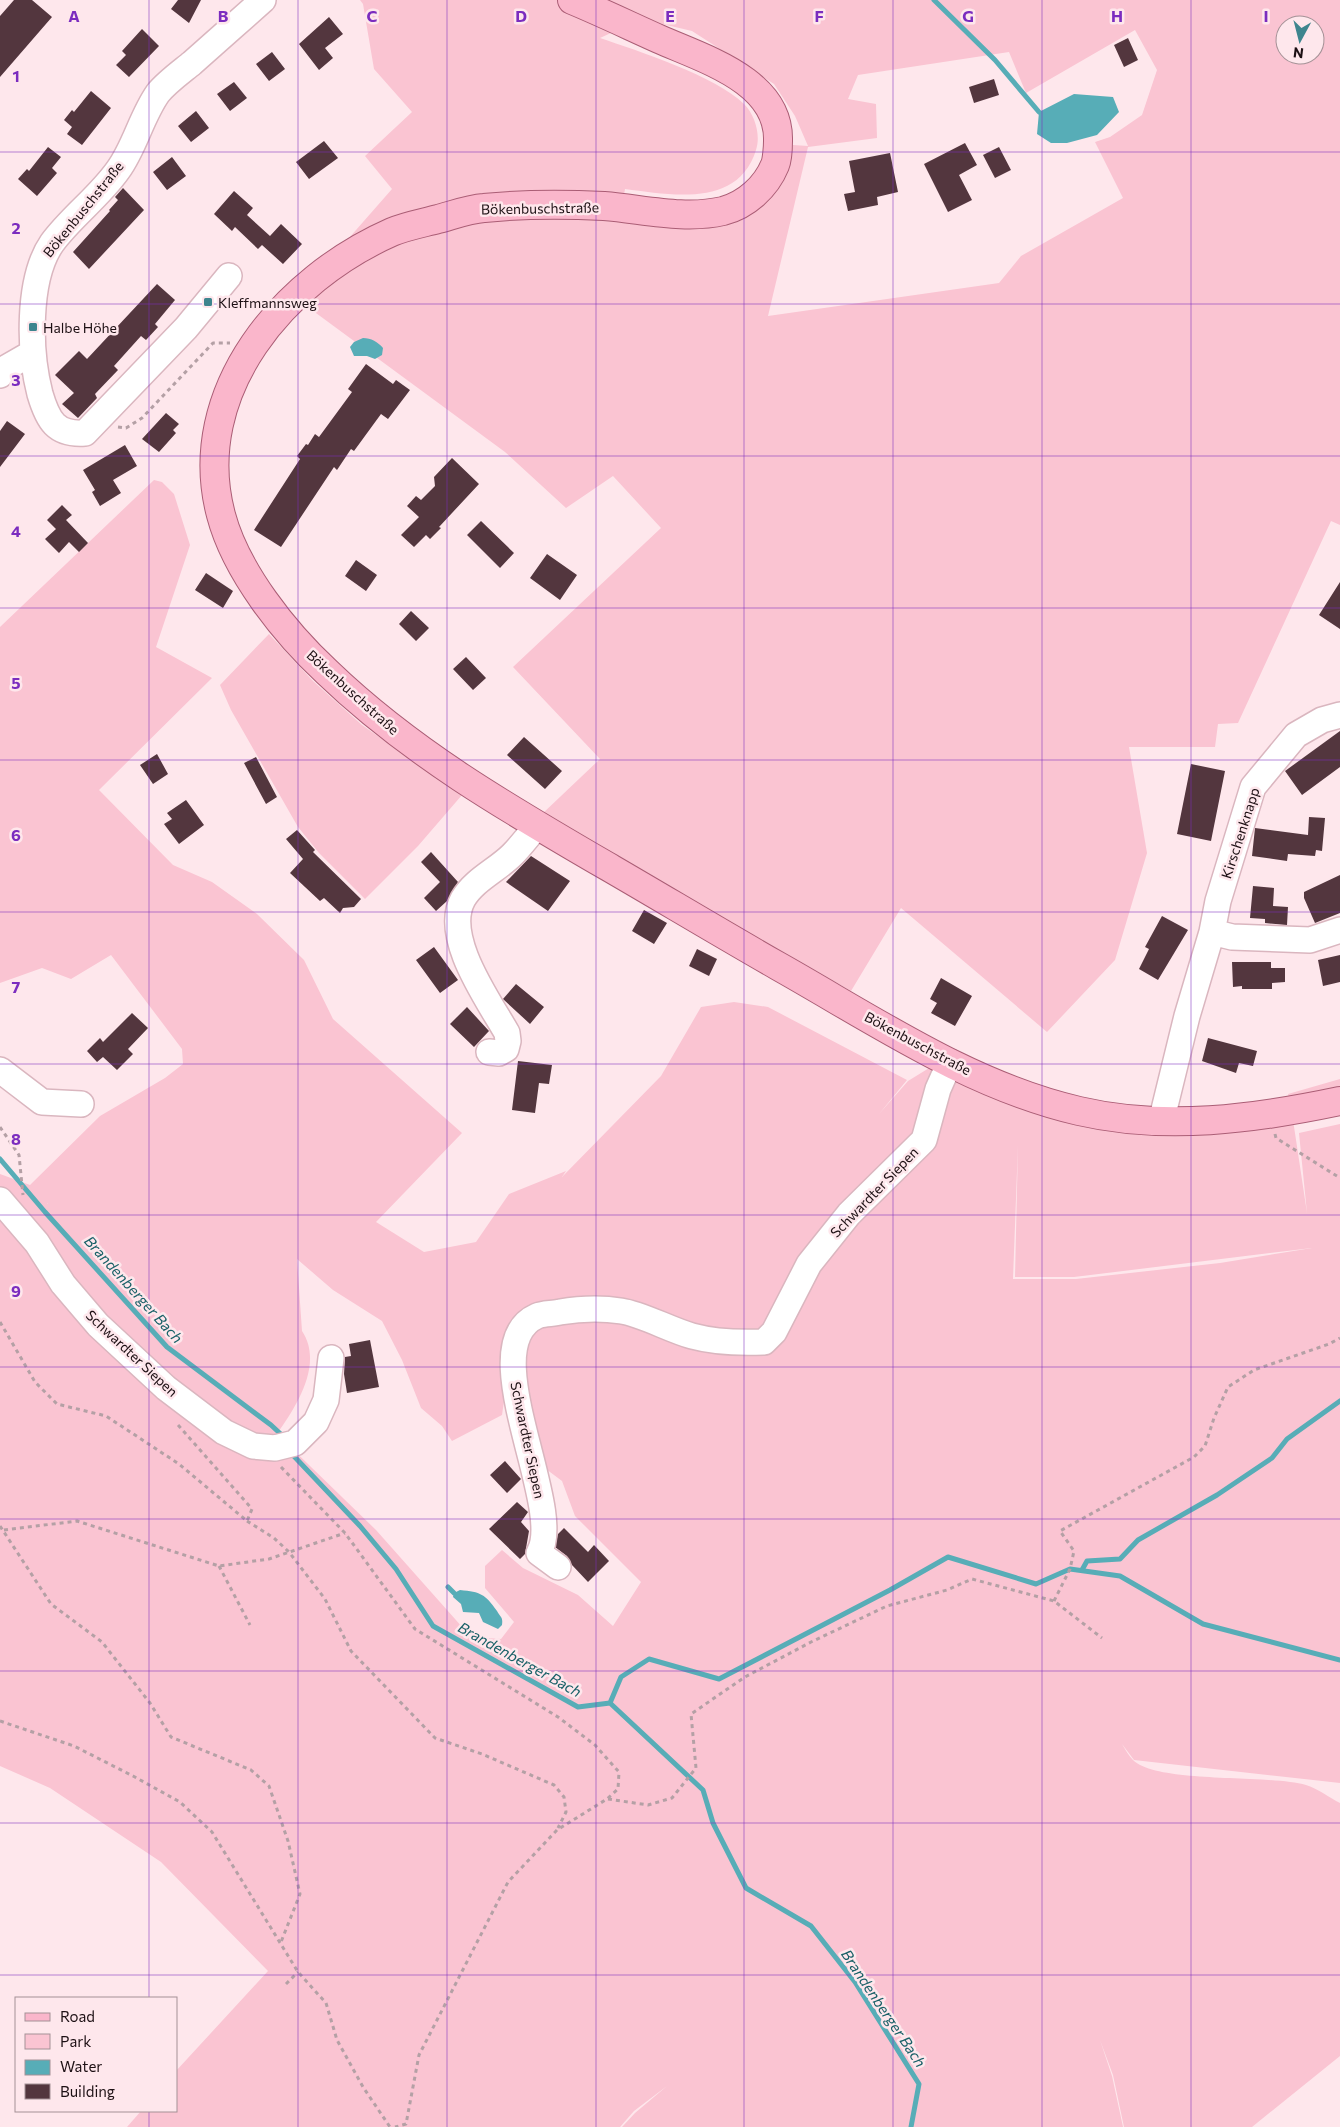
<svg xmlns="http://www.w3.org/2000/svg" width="1340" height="2127" font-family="Commissioner,sans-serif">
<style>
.green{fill:#fac4d2;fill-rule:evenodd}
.water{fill:#57adb7}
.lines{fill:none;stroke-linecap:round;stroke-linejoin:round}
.stream{stroke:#57adb7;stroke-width:5}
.building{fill:#53363e}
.minor-casing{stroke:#dab6bf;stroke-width:28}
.major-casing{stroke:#aa5d75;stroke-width:30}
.path{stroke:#b4a0a5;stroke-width:3;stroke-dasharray:4 4;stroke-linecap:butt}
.minor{stroke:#fff;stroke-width:25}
.major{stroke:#fab6cb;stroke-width:28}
.grid{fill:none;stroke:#7b2cbf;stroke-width:1;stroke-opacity:0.55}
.poi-dot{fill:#3e858e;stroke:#fee7ec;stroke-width:2}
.labels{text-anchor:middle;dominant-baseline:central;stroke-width:5;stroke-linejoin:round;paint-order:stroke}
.street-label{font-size:14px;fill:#1d1014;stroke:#fee7ec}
.poi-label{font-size:14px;fill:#1d1014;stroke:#fee7ec;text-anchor:start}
.water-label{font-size:15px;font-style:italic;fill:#186067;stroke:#fee7ec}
.grid-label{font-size:16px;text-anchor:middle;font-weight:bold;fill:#7b2cbf;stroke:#fee7ec;stroke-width:5;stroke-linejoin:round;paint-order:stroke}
</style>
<rect width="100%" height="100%" fill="#fee7ec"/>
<path class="green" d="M360,0H1340V525L1331,521L1238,723L1218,724L1215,747H1129L1147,853L1115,960L1047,1032L901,908L851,991L541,815L600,759L513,667L661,528L613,476L566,508L505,452L286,291L349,238L392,189L365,156L412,112L374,69L363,4ZM641,19L692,31L774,84L795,116L808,146L793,145L786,170L744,214L713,227L676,229L624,195L625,189C672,195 738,208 756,150C761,135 755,115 744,104C716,76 638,51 600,38ZM1285,25H1315V55H1285ZM1135,30L1157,70L1142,115L1110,137L1095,142L1123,198L1021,256L999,283L768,316L808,147L877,138L876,104L848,99L858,75L1009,52L1026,93Z
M154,480L162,482L174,494L190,545L156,647L212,678L99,790L173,865L212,882L257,914L304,960L333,1019L462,1133L376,1222L424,1252L476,1242L509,1194L566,1171L562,1177L661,1076L701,1007L734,1002L768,1007L907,1080L879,1114L908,1081L934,1065L1019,1104L1293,1120L1307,1213L1299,1133L1340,1124V1783L1134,1760L1122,1744C1125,1749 1129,1756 1133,1760C1158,1784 1267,1774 1306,1785C1317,1788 1330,1798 1340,1803V2056L1252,2127H1124L1113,2075L1100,2040L1112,2076L1123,2127H622L635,2113L667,2086L634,2111L620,2127H127L141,2111H176V2071L268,1971L161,1862L50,1788L0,1766V1174L30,1185L48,1204L30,1185L100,1116L165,1078L183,1064L182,1049L111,955L71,979L42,968L0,983V627ZM1018,1145L1015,1277H1074L1312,1248L1220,1263L1076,1279H1013ZM297,1259L333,1290L382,1321L402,1360L421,1408L442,1426L452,1441L502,1415L515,1326L538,1302L542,1320L519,1356L538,1463L562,1481L575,1516L641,1582L613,1626L578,1595L523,1568L502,1550L485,1566V1588L514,1622L501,1639L471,1637L376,1530L277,1434C296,1407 324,1364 302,1331Z
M269,634L313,681L362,725L462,795L418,846L365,899L319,853L298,827L231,710L220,685Z
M1340,1079V1091L1290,1102L1288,1094Z"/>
<path class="water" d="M1074,94L1113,97L1119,112L1097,135L1067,143H1051L1037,134L1039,112Z
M363,338C371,338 378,342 383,348L382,355L375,359L367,356H354L350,347L354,342Z
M460,1590C481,1592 485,1594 497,1611C501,1618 503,1617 502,1625L498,1629L483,1622L479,1613L463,1612L461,1604L453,1597L454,1593Z"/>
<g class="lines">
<path class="stream" d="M934,0L995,60L1039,112
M0,1159L45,1212L167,1347L271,1425L285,1438
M290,1452L360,1526L396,1569L433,1626L578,1707L610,1703L703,1790L713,1823L746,1888L811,1926L855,1982L919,2084L911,2127
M1082,1570L1087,1561L1120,1559L1138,1540L1217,1495L1272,1458L1287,1439L1340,1401
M448,1587L454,1593
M610,1703L621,1677L649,1659L719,1679L890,1590L948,1557L1036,1584L1070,1569L1120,1576L1203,1624L1340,1660"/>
</g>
<path class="building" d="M14,0H32L52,17L0,77V16Z
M178,0H201L189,23L171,9Z
M329,17L343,34L325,48L333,58L319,70L299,44Z
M142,29L159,46L129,77L116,65L126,55L122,51Z
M1128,38L1138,60L1124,67L1114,45Z
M272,52L285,69L269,81L256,64Z
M994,79L999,95L974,103L969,87Z
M234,82L247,98L230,111L217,94Z
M91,91L111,108L82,145L67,134L72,127L64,120L72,110L74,112Z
M196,111L209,128L191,142L178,126Z
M324,141L338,158L309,179L296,162Z
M965,143L977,165L959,175L972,200L948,212L924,164Z
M48,147L61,157L52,168L57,173L37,196L18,179L27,169L29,171Z
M999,147L1011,170L995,178L983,155Z
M890,153L898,192L877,197L878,205L848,211L844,194L855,192L849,161Z
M172,157L186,176L167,190L153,172Z
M123,188L144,210L89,269L73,252L110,211L109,210L118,200L115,197Z
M234,191L253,208L247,215L270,236L281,224L302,244L283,264L262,245L258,249L235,227L232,231L214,214Z
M157,284L175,300L155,324L158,327L146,340L141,336L114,366L118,370L95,394L97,398L78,418L62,404L74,393L55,375L79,351L87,359Z
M366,364L393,384L396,380L410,390L388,419L381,414L354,451L351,449L337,470L334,467L281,547L254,530L300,459L297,456L306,444L308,445L315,434L319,437L352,392L348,389Z
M166,413L179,424L173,430L176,433L159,452L142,439Z
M7,421L25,434L0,467V431Z
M125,445L137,466L113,480L121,493L100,506L92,492L95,490L83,470Z
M452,458L479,484L439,527L441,528L430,539L426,535L414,547L401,535L419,517L407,506L416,496L421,500L435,486L434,477Z
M62,505L72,515L66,520L88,543L79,552L69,542L59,553L45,539L56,529L47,520Z
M481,521L514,553L500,568L467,535Z
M547,554L577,575L560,600L530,578Z
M356,560L377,575L366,591L345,576Z
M206,573L233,591L223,608L195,590Z
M1340,582V629L1319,615Z
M411,611L429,628L416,641L399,624Z
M466,657L486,678L473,690L453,669Z
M1340,731V767L1302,795L1285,771Z
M524,737L562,771L545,789L507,755Z
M157,754L168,774L153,784L140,765Z
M256,757L277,797L266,804L244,763Z
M1191,764L1225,771L1211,841L1177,834Z
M186,800L204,825L179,844L164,824L172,819L167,813Z
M1309,817L1325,818L1322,851L1316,850L1315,856L1288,854L1287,861L1252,856L1255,828L1308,835Z
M297,830L315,850L313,852L361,899L354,907L343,908L340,913L324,898L320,901L290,873L303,859L286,839Z
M431,852L458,882L447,901L436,911L424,898L440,882L421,862Z
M531,856L570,881L548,911L506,882Z
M1340,875V913L1315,923L1304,898V892Z
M1253,886L1274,888L1273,906L1288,907L1287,925L1265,923V919L1250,918Z
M644,910L667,923L654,944L632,931Z
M1162,916L1188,930L1158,980L1139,969L1149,949L1145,947Z
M434,947L458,980L440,993L416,960Z
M697,949L717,959L709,976L689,966Z
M1340,955V982L1323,986L1318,960Z
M1232,962H1271V968H1285V982L1272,983V989H1242V986L1233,987Z
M941,978L972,996L955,1026L931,1013L937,1003L930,999Z
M516,984L544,1007L530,1024L503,999Z
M467,1007L489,1031L474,1047L450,1024Z
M132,1013L148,1028L128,1049L133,1054L117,1070L103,1057L97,1062L87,1051L100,1038L103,1042Z
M1208,1038L1257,1051L1253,1066L1239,1063L1236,1073L1202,1061Z
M518,1061L552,1065L549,1084L539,1083L535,1113L512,1110Z
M370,1340L379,1387L347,1393L344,1374L345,1357L351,1356L349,1344Z
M505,1461L521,1479L507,1493L490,1475Z
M517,1502L528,1512L521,1522L529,1531L525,1554L520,1559L489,1529Z
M564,1528L588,1552L594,1545L609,1561L588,1582L572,1565L567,1556L555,1547L558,1534Z"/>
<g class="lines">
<g class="minor-casing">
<path id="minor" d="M229,276L186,328L85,433C56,435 48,421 40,394C29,352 27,279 52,243C71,217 99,197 118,170C135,147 141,117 158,93C167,82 181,72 192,63C216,42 239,21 263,0
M0,375L4,369L32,353
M1212,932L1218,901L1253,787L1296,735L1322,720L1340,715
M489,1052L499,1053L506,1049L508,1041L507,1033C489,1001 442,937 463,899C474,880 497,870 512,855C521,846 529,835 537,826
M0,1070L42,1102L81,1104
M1161,1122L1187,1016L1212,932L1232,937L1310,940L1340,930
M0,1200L37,1243L63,1284L98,1325L166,1388L224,1432L253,1446L275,1448L295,1443L316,1422L326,1400L331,1358
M558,1567L539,1553C566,1507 471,1345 537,1316C544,1313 553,1314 560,1312C578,1309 602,1308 621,1311C642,1314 670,1330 692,1336C714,1342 741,1343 764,1342L774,1332L809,1264L849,1214L924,1140L938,1089L950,1062"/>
</g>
<g class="major-casing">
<path id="major" d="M572,0C601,12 630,26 659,39C704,59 780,81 778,141C778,147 777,160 775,165C766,187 746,205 723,211C684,220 643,209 604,206C565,204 523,204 484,208C469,209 453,215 438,219C423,223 406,226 392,232C285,279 188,391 221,515C236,572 285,633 327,672C411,753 512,811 612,869C667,901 722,934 778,966C874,1020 970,1086 1079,1111C1165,1131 1255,1119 1340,1101"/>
</g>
<path class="path" d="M118,427L126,428L142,418L213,343H230
M0,1127L19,1155L23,1195
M1275,1134L1276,1138L1340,1178
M0,1322L35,1382L57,1404L106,1416L179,1464L247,1521L252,1509L178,1425
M281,1467L345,1533L415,1629L558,1717L595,1745L619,1772L618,1789L607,1799L557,1830L508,1882L419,2055L406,2124L395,2127
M247,1521L274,1538L289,1552L325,1599L351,1651L435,1738L482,1754L554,1785L564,1797L566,1812L558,1828
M0,1526L51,1604L102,1642L150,1703L171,1737L251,1770L269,1786L288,1841L300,1894L281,1942
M4,1530L77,1521L219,1566L269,1559L345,1533
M219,1566L250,1625
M1054,1601L1070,1569L1074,1551L1060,1531L1194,1457L1205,1446L1214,1418L1228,1387L1254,1370L1329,1344L1340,1338
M0,1721L74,1746L133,1776L180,1802L212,1832L298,1972L326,2003L337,2040L363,2087L390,2127
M608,1799L648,1805L672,1798L696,1768L691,1714L745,1677L811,1642L887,1606L947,1590L972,1579L1054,1601L1102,1638
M286,1984L298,1972"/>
<use href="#minor" class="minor"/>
<use href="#major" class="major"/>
</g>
<path class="grid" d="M149,0V1998M298,0V2127M447,0V2127M596,0V2127M744,0V2127M893,0V2127M1042,0V2127M1191,0V2127M0,152H1340M0,304H1340M0,456H1340M0,608H1340M0,760H1340M0,912H1340M0,1064H1340M0,1215H1340M0,1367H1340M0,1519H1340M0,1671H1340M0,1823H1340M0,1975H1340M149,2111V2127"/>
<g class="poi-dot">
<rect x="203" y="297" width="10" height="10" rx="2.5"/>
<rect x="28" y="322" width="10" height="10" rx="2.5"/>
</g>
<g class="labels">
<g class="street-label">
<text transform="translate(540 208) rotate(-1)">Bökenbuschstraße</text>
<text transform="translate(83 209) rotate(-51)">Bökenbuschstraße</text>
<text transform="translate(353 692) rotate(42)">Bökenbuschstraße</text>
<text transform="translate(1240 833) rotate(-72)">Kirschenknapp</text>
<text transform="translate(918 1043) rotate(28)">Bökenbuschstraße</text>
<text transform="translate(874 1192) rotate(-46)">Schwardter Siepen</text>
<text transform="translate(132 1353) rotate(43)">Schwardter Siepen</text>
<text transform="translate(528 1440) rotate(78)">Schwardter Siepen</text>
</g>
<g class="poi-label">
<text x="218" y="302">Kleffmannsweg</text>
<text x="43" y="327">Halbe Höhe</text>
</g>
<g class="water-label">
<text transform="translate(134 1289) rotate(48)">Brandenberger Bach</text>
<text transform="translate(520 1659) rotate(29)">Brandenberger Bach</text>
<text transform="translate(884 2008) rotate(56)">Brandenberger Bach</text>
</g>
</g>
<g class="grid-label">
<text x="74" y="22">A</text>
<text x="223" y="22">B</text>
<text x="372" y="22">C</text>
<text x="521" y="22">D</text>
<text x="670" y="22">E</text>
<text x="819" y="22">F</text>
<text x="968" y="22">G</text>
<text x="1117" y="22">H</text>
<text x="1266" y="22">I</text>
<text x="16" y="82">1</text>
<text x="16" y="234">2</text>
<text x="16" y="386">3</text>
<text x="16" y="537">4</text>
<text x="16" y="689">5</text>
<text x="16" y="841">6</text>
<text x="16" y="993">7</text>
<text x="16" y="1145">8</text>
<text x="16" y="1297">9</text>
</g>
<rect x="15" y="1997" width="162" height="115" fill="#fee7ec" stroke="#a49196"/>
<rect x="25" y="2013" width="25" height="8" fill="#fab6cb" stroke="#a49196"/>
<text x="60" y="2022" font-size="15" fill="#1d1014">Road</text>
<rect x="25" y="2034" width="25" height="15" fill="#fac4d2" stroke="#a49196"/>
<text x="60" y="2047" font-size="15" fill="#1d1014">Park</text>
<rect x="25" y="2060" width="25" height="15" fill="#57adb7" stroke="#a49196"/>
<text x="60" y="2072" font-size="15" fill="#1d1014">Water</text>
<rect x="25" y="2084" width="25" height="15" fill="#53363e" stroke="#a49196"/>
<text x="60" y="2097" font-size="15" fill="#1d1014">Building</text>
<g transform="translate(1300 40) rotate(187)"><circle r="24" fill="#fee7ec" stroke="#a49196"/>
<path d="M0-4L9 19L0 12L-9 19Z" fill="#3e858e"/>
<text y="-8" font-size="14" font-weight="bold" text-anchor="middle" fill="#1d1014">N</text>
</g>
</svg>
